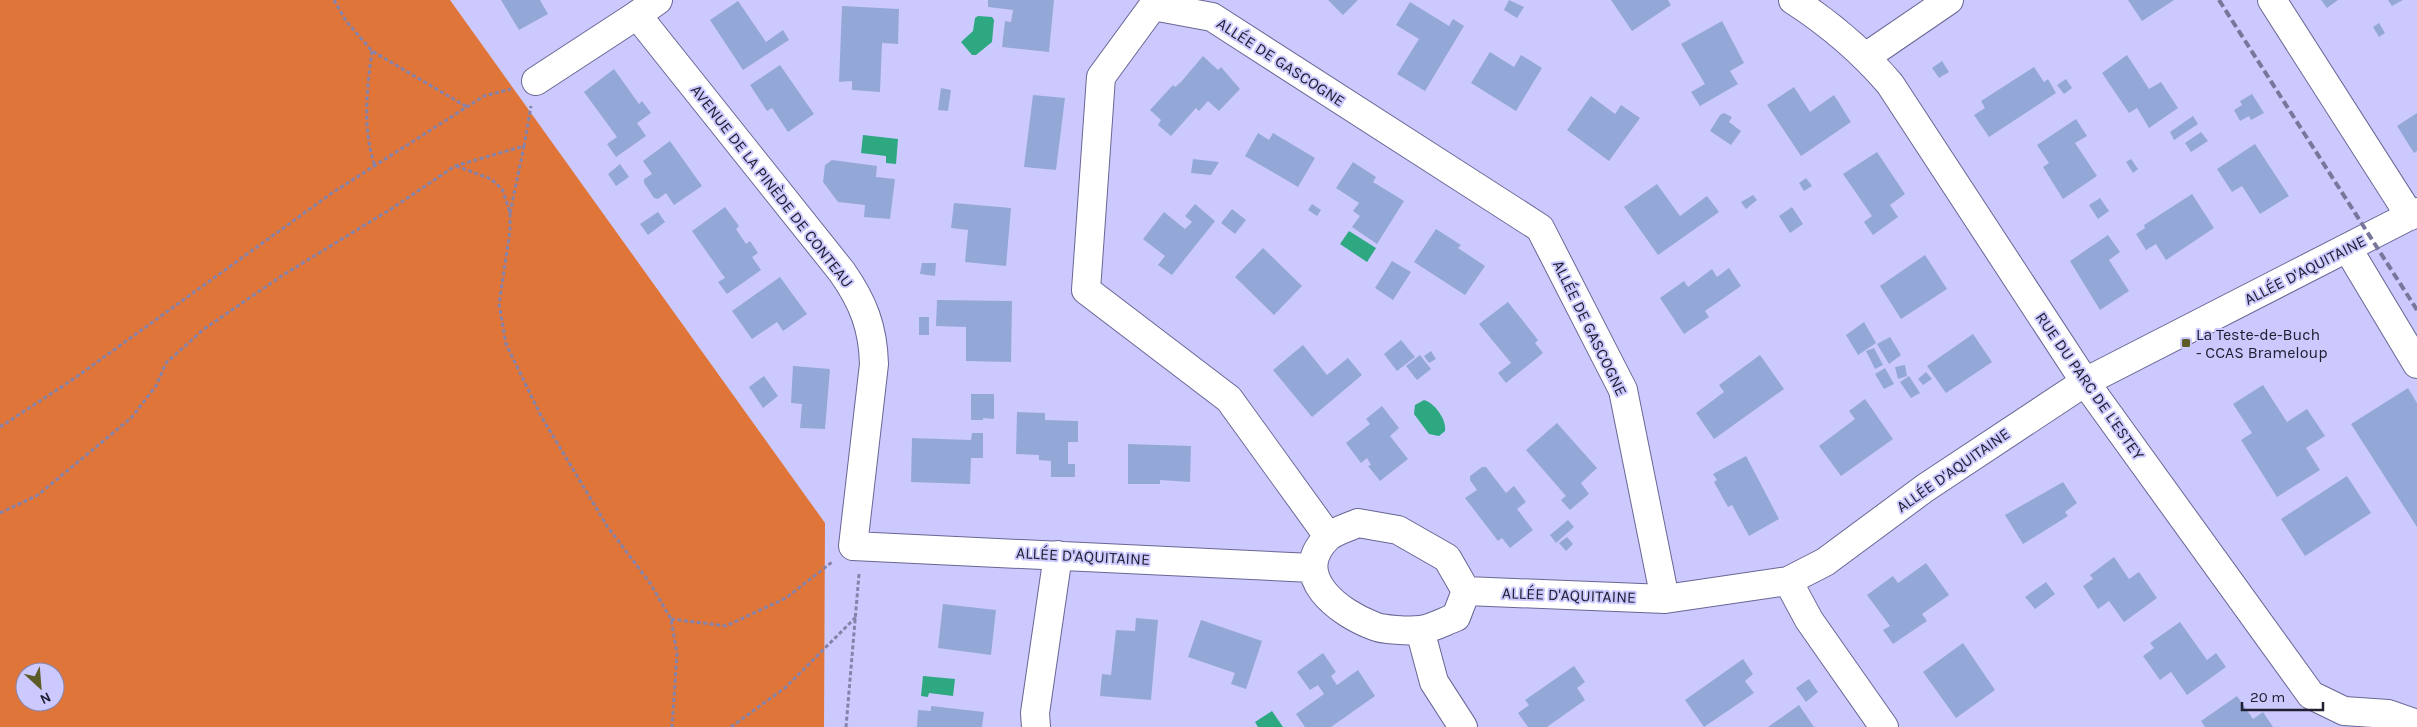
<svg xmlns="http://www.w3.org/2000/svg" width="2417" height="727" font-family="Karla,sans-serif">
<style>
.forest{fill:#e0753a;fill-rule:evenodd}
.water{fill:#2da881}
.building{fill:#94a8d7}
.lines{fill:none;stroke-linecap:round;stroke-linejoin:round}
.street-casing{stroke:#696694;stroke-width:30}
.path{stroke:#8583aa;stroke-width:3;stroke-dasharray:4 2.5;stroke-linecap:butt}
.street{stroke:#fff;stroke-width:28}
.rail{stroke:#78769a;stroke-width:4;stroke-dasharray:8 4;stroke-linecap:butt}
.poi-dot{fill:#5d5b27;stroke:#ccc9fe;stroke-width:2}
.labels{text-anchor:middle;dominant-baseline:central;stroke-width:4;stroke-linejoin:round;paint-order:stroke}
.street-label{font-size:16px;fill:#212033;stroke:#ccc9fe}
.poi-label{font-size:16px;fill:#212033;stroke:#ccc9fe;text-anchor:start}
</style>
<rect width="100%" height="100%" fill="#ccc9fe"/>
<path class="forest" d="M0,0H450L825,523L824,727H0ZM25,672H55V702H25Z"/>
<path class="water" d="M978,16L992,17L994,20L992,42L976,55H972L961,42L973,31L975,18Z
M863,135L898,139L896,164L886,163V156L861,153Z
M1349,231L1376,248L1367,262L1340,244Z
M1424,400C1435,403 1447,420 1445,431L1439,436L1429,434L1414,414L1415,405Z
M923,676L955,679L953,696L929,693L928,697L921,696Z
M1272,711L1283,727H1258L1255,722Z"/>
<path class="building" d="M501,0H540L548,14L519,30Z
M988,0H1054L1049,52L1002,47L1005,21L1011,22L1013,10L988,7Z
M1328,0H1358L1343,15Z
M1509,0L1524,7L1517,18L1504,10Z
M1611,0H1668L1671,5L1632,31Z
M2128,0H2174L2142,21Z
M2321,0H2338L2327,8Z
M2388,0H2403L2392,6Z
M738,1L766,42L783,30L789,40L743,70L710,20Z
M1410,2L1449,26L1453,19L1464,26L1425,91L1397,74L1419,39L1396,25Z
M842,6L899,9L898,44L882,43L880,92L852,90V81L839,82Z
M1722,21L1744,63L1730,71L1738,84L1700,106L1691,92L1705,84L1681,44Z
M2379,23L2385,33L2379,37L2373,27Z
M1490,52L1514,67L1521,55L1542,68L1516,111L1471,83Z
M2127,55L2149,89L2161,82L2178,108L2149,128L2137,108L2129,113L2102,73Z
M1203,56L1218,70L1221,67L1240,89L1219,111L1208,101L1199,111L1196,108L1171,136L1158,125L1161,120L1150,110L1173,85L1175,87L1181,82Z
M1942,61L1949,72L1939,78L1932,68Z
M780,65L814,114L788,132L772,108L767,111L750,85Z
M2034,67L2044,82L2048,79L2056,93L1989,137L1974,115L1985,108L1981,101Z
M614,69L639,104L642,101L651,113L637,123L646,136L616,157L607,144L617,137L584,92Z
M2066,79L2072,88L2064,94L2057,85Z
M1794,87L1810,112L1834,95L1851,122L1801,156L1767,105Z
M941,88L951,90L948,111L938,110Z
M2252,94L2264,113L2251,120L2249,116L2240,121L2234,110L2242,105L2240,101Z
M1033,95L1065,98L1056,170L1024,167Z
M1591,96L1615,114L1621,105L1640,118L1609,161L1567,130Z
M1724,113L1732,117L1729,122L1741,131L1731,145L1710,131L1720,115Z
M2417,113V151L2414,153L2397,126Z
M2193,116L2198,124L2174,140L2170,132Z
M2076,119L2087,136L2075,143L2097,176L2063,199L2043,167L2049,163L2037,145Z
M2201,132L2208,141L2191,152L2185,143Z
M1258,133L1269,140L1273,133L1315,158L1298,187L1245,156Z
M670,141L702,186L674,205L666,193L658,199L654,198L644,183V179L652,174L643,161Z
M2255,144L2289,196L2260,214L2242,186L2232,192L2217,169Z
M1877,152L1905,194L1890,205L1898,217L1873,235L1864,222L1872,216L1843,174Z
M1193,159L1219,162L1211,175L1191,173Z
M2131,159L2138,169L2133,173L2126,162Z
M832,160L877,166L876,177L895,179L890,219L864,217L865,205L838,202L823,182L825,165Z
M1353,162L1376,177L1373,182L1404,201L1377,244L1352,227L1360,216L1353,211L1359,203L1336,188Z
M620,164L629,177L616,186L608,174Z
M1806,178L1812,186L1804,191L1799,183Z
M1657,184L1680,216L1707,196L1719,212L1658,255L1624,207Z
M2192,194L2214,228L2166,260L2156,244L2146,250L2136,234L2145,228L2144,225Z
M1753,195L1757,200L1746,209L1741,202Z
M2100,198L2109,211L2098,219L2089,205Z
M954,203L1011,208L1006,266L965,262L968,230L951,228Z
M1195,204L1215,221L1172,275L1158,265L1165,256L1143,239L1164,212L1185,229L1192,222L1185,216Z
M1312,204L1321,210L1317,216L1308,210Z
M725,207L739,226L736,229L746,244L750,241L758,253L752,257L761,270L727,294L718,282L725,278L692,231Z
M1792,207L1803,224L1790,233L1779,216Z
M1232,209L1246,220L1235,234L1221,223Z
M658,212L665,222L648,235L640,224Z
M1436,229L1461,245L1458,248L1485,266L1465,295L1414,262Z
M2108,235L2120,252L2109,260L2129,291L2100,310L2070,261Z
M1263,248L1302,286L1274,315L1235,277Z
M1925,255L1947,289L1901,319L1880,286Z
M1392,261L1411,272L1393,300L1375,288Z
M922,263H936L935,276L920,274Z
M1729,268L1741,286L1705,311L1709,317L1684,334L1660,298L1684,281L1688,287L1712,269L1717,277Z
M780,277L807,314L783,331L777,322L752,339L732,311Z
M937,300L1012,301L1011,362L966,361V327L936,326Z
M1508,302L1538,340L1535,343L1543,353L1506,383L1498,373L1511,363L1479,324Z
M919,317H929V335H919Z
M1864,322L1876,343L1858,355L1846,335Z
M1973,334L1992,362L1946,393L1927,366Z
M1890,337L1901,355L1889,364L1877,344Z
M1401,340L1415,357L1397,371L1384,354Z
M1303,345L1327,375L1348,358L1362,375L1312,417L1273,370Z
M1874,348L1883,365L1875,369L1866,351Z
M1431,351L1436,359L1429,363L1424,356Z
M1420,355L1431,369L1417,380L1406,366Z
M1760,355L1784,389L1714,439L1696,413L1724,392L1719,385Z
M1905,365L1907,376L1898,379L1895,367Z
M793,366L830,369L825,429L800,428L802,404L791,403Z
M1885,368L1894,384L1884,389L1875,374Z
M1926,372L1932,379L1923,385L1918,379Z
M764,376L778,396L763,408L749,387Z
M1909,376L1920,393L1911,398L1900,382Z
M2263,385L2287,422L2307,409L2325,436L2306,448L2320,470L2277,497L2241,440L2252,433L2233,404Z
M2408,388L2417,403V527L2351,424Z
M971,394H994V419L983,418V420H971Z
M1865,399L1893,439L1841,476L1819,446L1855,419L1849,411Z
M1382,406L1399,428L1390,436L1408,459L1380,481L1368,466L1371,465L1367,458L1361,463L1346,443L1370,424L1366,419Z
M1017,412L1045,413V420L1078,421V442H1068V464H1075V477H1051V461L1039,460V455L1016,454Z
M1557,423L1597,468L1581,483L1589,494L1570,510L1561,500L1566,496L1526,450Z
M972,433H983V458H971L970,484L911,482L912,438L971,440Z
M1128,444L1191,446L1190,482L1160,480V484H1128Z
M1746,456L1779,519L1749,536L1732,505L1728,507L1714,482L1717,480L1713,474Z
M1482,467H1486L1506,493L1514,486L1526,502L1517,509L1533,530L1510,548L1502,538L1498,541L1465,498L1477,490L1470,480V476Z
M2347,476L2371,513L2305,556L2281,519Z
M2063,482L2077,503L2065,512L2068,516L2023,544L2005,515Z
M1568,520L1574,527L1556,543L1550,535Z
M1567,537L1573,544L1566,551L1559,543Z
M2114,557L2129,579L2139,572L2157,598L2124,622L2109,601L2098,609L2083,586L2093,579L2090,575Z
M1926,563L1949,595L1922,614L1927,621L1893,644L1883,630L1890,626L1867,595L1893,576L1898,583Z
M2046,582L2055,594L2035,609L2025,597Z
M943,604L996,610L991,655L938,648Z
M1136,618L1158,620L1151,700L1100,696L1102,674L1111,675L1116,630L1135,631Z
M1201,620L1262,641L1246,689L1231,684L1235,673L1188,657Z
M2180,622L2207,660L2216,653L2226,667L2187,695L2171,672L2160,680L2143,656L2154,648L2150,643Z
M1963,643L1995,690L1956,718L1923,672Z
M1323,653L1336,672L1331,676L1337,685L1358,670L1375,696L1331,727H1305L1296,714L1324,694L1318,685L1310,690L1297,672Z
M1743,659L1753,674L1745,681L1754,693L1704,727L1685,700Z
M1574,666L1585,682L1577,688L1585,700L1547,727H1528L1518,713L1529,705L1525,700Z
M1809,679L1818,692L1806,702L1796,688Z
M2237,696L2253,719L2263,712L2273,727H2205L2201,721Z
M1799,705L1814,727H1768Z
M931,706L984,712L982,727H917L918,710L931,711Z"/>
<g class="lines">
<g class="street-casing">
<path id="street" d="M658,0L637,15L842,272C863,302 873,327 874,364L853,546L1312,568
M1793,0C1830,24 1861,50 1890,84L2085,382L2311,695L2344,711L2388,714L2417,724
M2272,0L2410,216
M1867,56L1949,0
M536,81L637,15
M2348,249L2417,364
M1358,523L1398,530L1447,558L1466,591L1456,617C1445,621 1431,629 1420,630C1410,631 1382,630 1374,626C1339,613 1289,576 1327,538C1334,531 1349,527 1358,523Z
M1328,536L1229,399L1086,290L1101,77L1153,6L1212,17L1540,228L1623,390L1665,599
M1788,581L1809,620L1884,727
M1466,591L1665,599L1788,581L1825,562L1925,488L2085,382L2417,212
M1420,630L1434,682L1463,727
M1036,727L1035,713L1058,555"/>
</g>
<path class="path" d="M334,0L346,21L372,51L467,107
M372,51C367,89 362,129 375,166
M456,166L491,179L502,189L506,200L510,213V231L499,304L506,344L541,416L607,526L650,583L671,619L677,654L672,727
M510,213L524,146
M0,427L72,380L332,193L484,96L511,89
M0,513L38,495L131,418L156,386L166,363L204,329L283,275L391,209L455,166L524,146L531,106
M671,619L726,626L786,598L832,562
M731,727L786,687L856,617
M846,727L859,574"/>
<use href="#street" class="street"/>
<path class="rail" d="M2219,0L2417,310"/>
</g>
<rect class="poi-dot" x="2181" y="338" width="10" height="10" rx="2.5"/>
<g class="labels">
<g class="street-label">
<text transform="translate(1281 62) rotate(33)">ALLÉE DE GASCOGNE</text>
<text transform="translate(772 186) rotate(52)">AVENUE DE LA PINÈDE DE CONTEAU</text>
<text transform="translate(2305 270) rotate(-27)">ALLÉE D'AQUITAINE</text>
<text transform="translate(1590 328) rotate(64)">ALLÉE DE GASCOGNE</text>
<text transform="translate(2090 386) rotate(55)">RUE DU PARC DE L'ESTEY</text>
<text transform="translate(1953 470) rotate(-35)">ALLÉE D'AQUITAINE</text>
<text transform="translate(1083 556) rotate(3)">ALLÉE D'AQUITAINE</text>
<text transform="translate(1569 595) rotate(2)">ALLÉE D'AQUITAINE</text>
</g>
<g class="poi-label">
<text x="2196" y="334">La Teste-de-Buch<tspan x="2196" dy="18">- CCAS Brameloup</tspan></text>
</g>
</g>
<g transform="translate(40 687) rotate(154)"><circle r="24" fill="#ccc9fe" stroke="#8885ad"/>
<path d="M0-4L9 19L0 12L-9 19Z" fill="#5d5b27"/>
<text y="-8" font-size="14" font-weight="bold" text-anchor="middle" fill="#212033">N</text>
</g>
<path d="M2242 702v8h81v-8" fill="none" stroke="#212033" stroke-width="2.5"/>
<text x="2250" y="702" font-size="15" fill="#212033" stroke="#ccc9fe" stroke-width="4" paint-order="stroke">20 m</text>
</svg>
